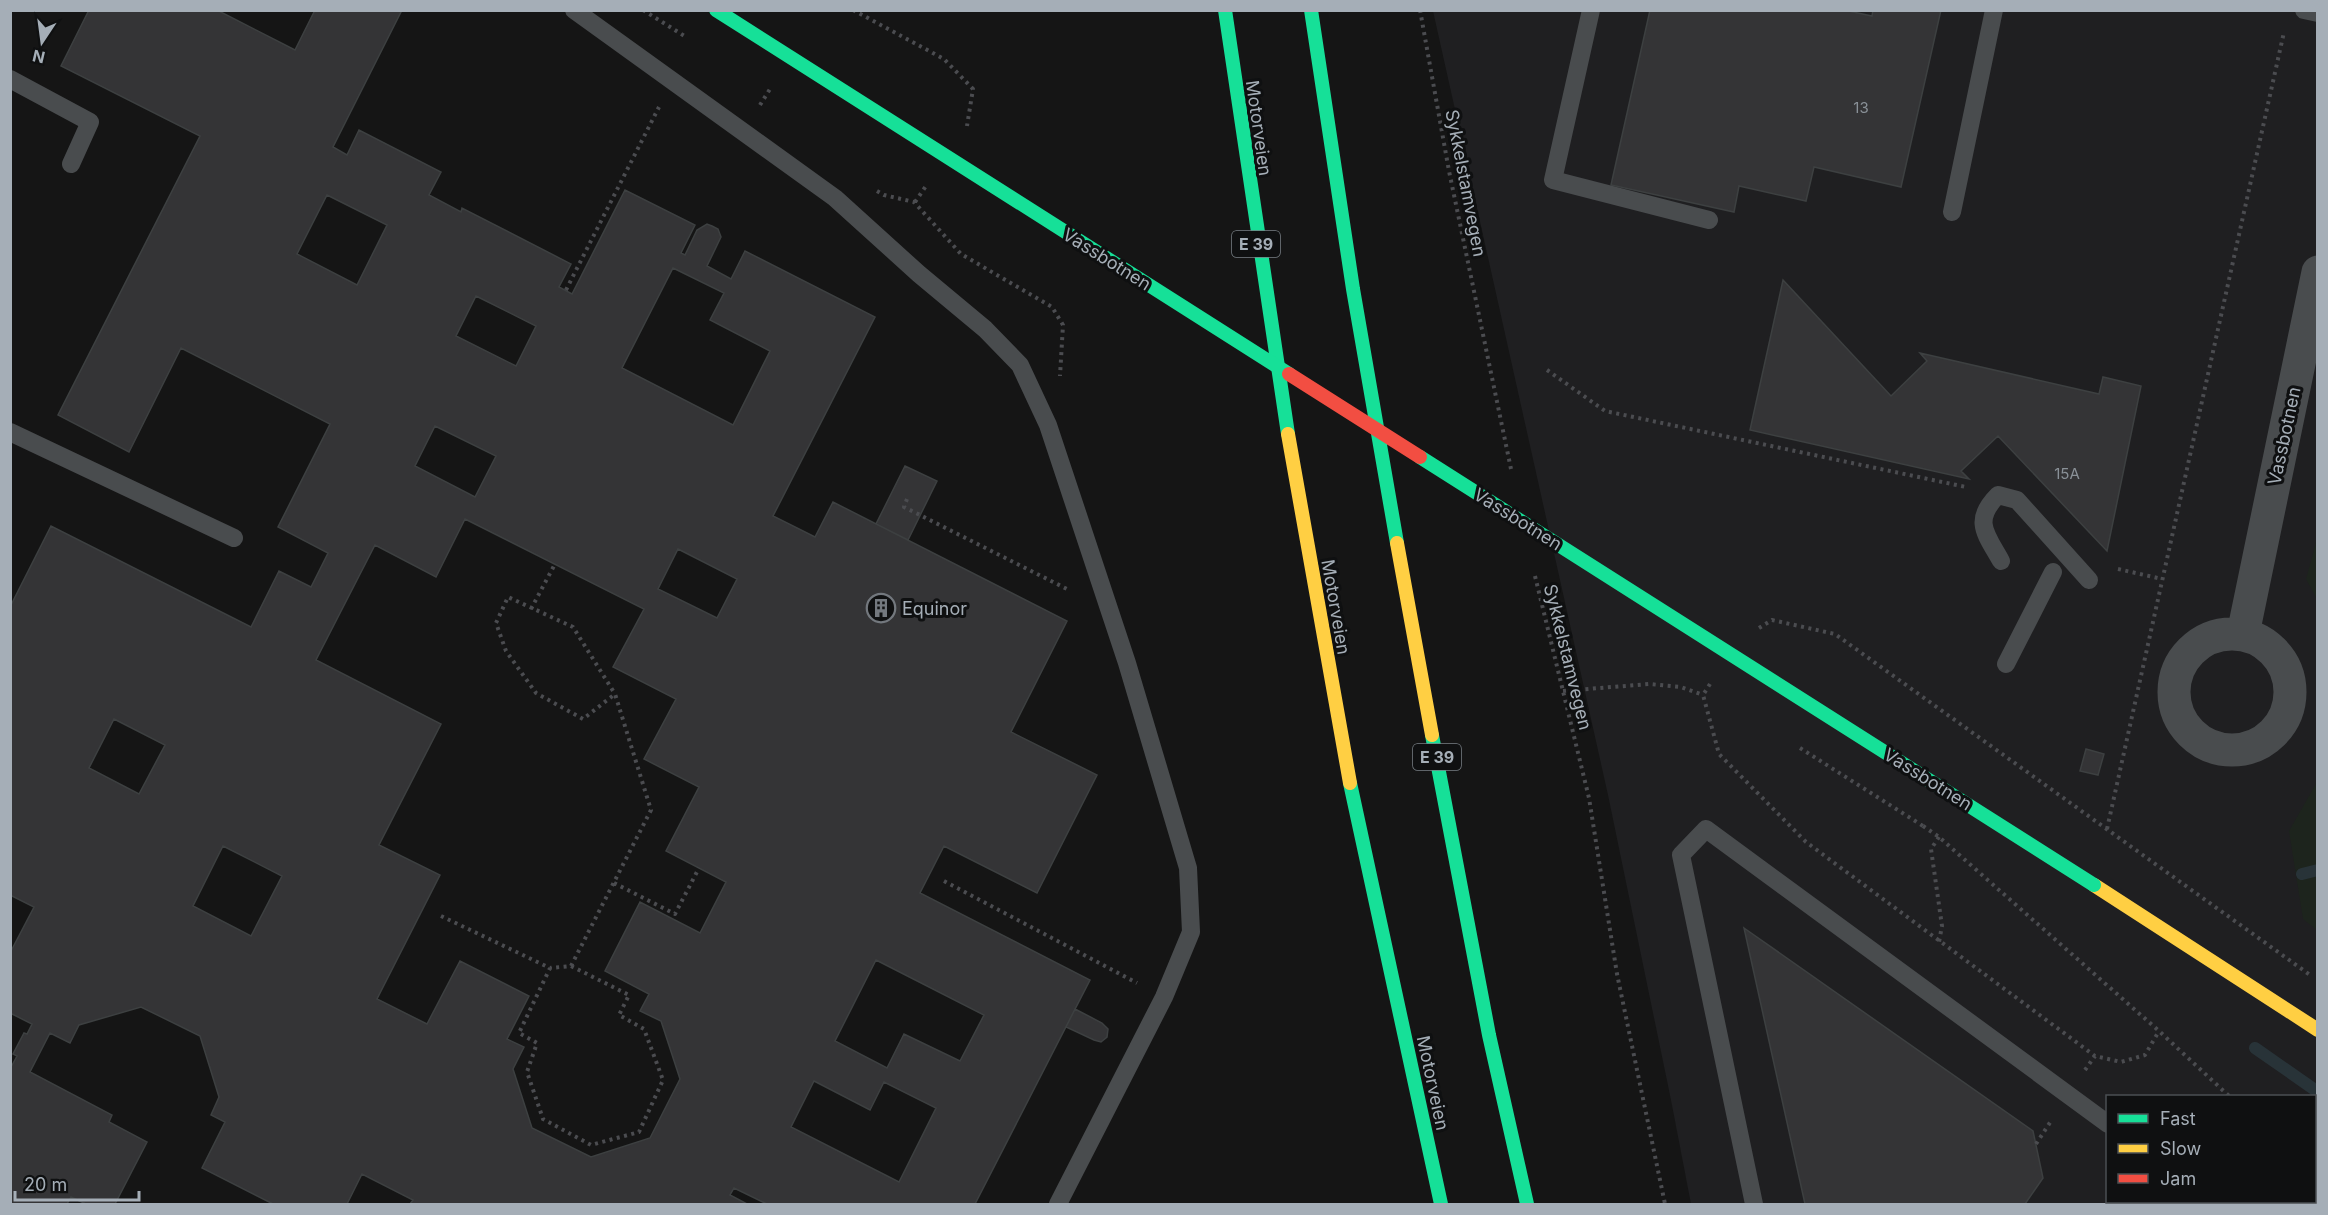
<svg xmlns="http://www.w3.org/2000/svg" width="2328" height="1215" font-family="Inter,sans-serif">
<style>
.built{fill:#1f1f21;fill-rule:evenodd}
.green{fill:#1d241d}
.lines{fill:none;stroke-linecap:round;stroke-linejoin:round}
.stream{stroke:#283338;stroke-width:12}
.building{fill:#343436;stroke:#3d4041;stroke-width:1.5;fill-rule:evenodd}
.path{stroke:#4b4c50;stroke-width:4;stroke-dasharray:3 4.5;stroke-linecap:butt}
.lane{stroke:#494c4e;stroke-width:18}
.street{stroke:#494c4e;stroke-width:33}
.fast{stroke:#16e098;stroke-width:14}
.slow{stroke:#ffcf43;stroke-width:14}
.path-bridge{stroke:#4b4c50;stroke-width:4;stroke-dasharray:3 4.5;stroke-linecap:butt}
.fast-bridge{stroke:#16e098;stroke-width:14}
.jam-bridge{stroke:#f24e42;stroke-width:14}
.labels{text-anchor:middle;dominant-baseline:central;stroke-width:6;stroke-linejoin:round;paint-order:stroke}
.number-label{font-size:15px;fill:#899097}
.shield{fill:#0f1011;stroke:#787f85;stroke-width:1.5}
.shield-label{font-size:16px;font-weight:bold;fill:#a5aeb7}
.street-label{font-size:18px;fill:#a5aeb7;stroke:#0f1011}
.poi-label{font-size:18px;fill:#a5aeb7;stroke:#0f1011;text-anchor:start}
</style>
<rect width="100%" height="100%" fill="#151515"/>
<path class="built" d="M1433,11H2317V1204H1691L1671,1100L1608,795ZM2108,1096H2314V1202H2108Z"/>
<path class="green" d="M2317,539V599L2306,579Z
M2317,782L2318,930H2317L2303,919L2289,831Z"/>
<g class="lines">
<path class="stream" d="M2302,874L2318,870
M2255,1048L2318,1092"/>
</g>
<path class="building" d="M89,10H217L295,50L315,10H402L333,147L347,155L359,130L441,172L429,195L461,212L462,208L571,264L559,287L572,294L625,190L695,225L681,253L685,255L697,230L707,224L712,226L718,229L721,237L707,266L731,279L745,251L875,317L773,516L815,537L833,502L1067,621L1011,732L1097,775L1037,893L944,846L920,893L1090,980L975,1204H767L734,1188L730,1195L747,1204H410L413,1200L362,1174L347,1204H273L202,1168L225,1122L211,1115L219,1097L200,1036L141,1007L79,1025L70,1043L50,1033L30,1072L112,1115L109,1122L147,1142L115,1204H86L71,1197L67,1204H10V1069L17,1056L13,1054L24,1033L27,1034L32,1024L10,1013V953L34,907L10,895V607L51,526L251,627L279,571L311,587L328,553L278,527L330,424L181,348L129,452L58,415L200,136L61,66ZM327,195L387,225L357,285L297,254ZM673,268L724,293L710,320L770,351L733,425L622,368ZM476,296L536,326L516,366L456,336ZM435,426L496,456L475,497L415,466ZM465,519L644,609L613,667L676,699L644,759L699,787L666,851L726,882L700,933L640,902L605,971L649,994L640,1011L661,1021L680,1079L650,1138L591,1157L532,1128L513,1069L524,1047L507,1039L529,996L460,961L427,1024L377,999L440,875L379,845L441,724L316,660L375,545L436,577ZM678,549L737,579L717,618L658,589ZM114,719L165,745L139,794L89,768ZM223,846L282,876L251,936L193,906ZM876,960L984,1015L960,1061L904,1034L887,1068L835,1041ZM814,1081L870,1110L884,1082L936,1108L899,1182L791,1127Z
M1650,10H1844L1872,16L1873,10H1941L1901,187L1814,167L1806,201L1739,186L1734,212L1611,185Z
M1783,280L1891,396L1927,361L1920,353L2099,394L2103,377L2141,386L2107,551L1998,436L1961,471L1969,479L1750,430Z
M905,466L937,481L908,540L876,524Z
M2086,749L2104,754L2098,775L2080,771Z
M1744,928L2033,1131L2043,1178L2025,1204H1805Z
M1075,1009L1102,1023L1108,1029L1107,1037L1101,1042L1094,1040L1066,1027Z"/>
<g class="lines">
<path class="path" d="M853,10L944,59L973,89L967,126
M1420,10L1449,171L1511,469
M760,105L770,89
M877,191L884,195L914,202L961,254L1052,307L1063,325L1060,376
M915,202L926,186
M566,290L659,107
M1547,370L1605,411L1966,487
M907,499L904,507L1069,590
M2118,569L2162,579
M1535,576L1589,798L1617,974L1665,1204
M531,609L555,564
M1759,628L1772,620L1835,634L2310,975
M1710,684L1703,695L1719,754L1806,842L2095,1056L2121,1062L2145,1055L2159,1031
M1563,691L1649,684L1681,687L1703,695
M1923,826L1939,837L2159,1031L2229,1096
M2107,829L2284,32
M1939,837L1931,849L1942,926L1939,942
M944,881L1137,983
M614,883L675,914L699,868
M441,916L550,968L519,1033L537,1043L527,1072L543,1119L591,1145L639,1132L663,1080L644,1029L619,1015L629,995L571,966L550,968
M571,966L651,810L615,694L583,719L536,693L506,651L496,623L508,597L573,627L615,694
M2085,1070L2095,1056
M2036,1144L2051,1121
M2314,1169L2318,1171"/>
<path class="lane" d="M574,10L835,198L919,274L985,329L1020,365L1048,425L1127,663L1188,868L1191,932L1164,997L1058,1204
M1591,10L1553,180L1709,220
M2304,10L2318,13
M10,79L90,122L71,164
M1952,212L1994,10
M10,432L234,538
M2001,561C1986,534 1972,521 1998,495L2017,500L2089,580
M2006,664L2053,572
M2212,1202L2216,1204
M1754,1204L1681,855L1706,829L2108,1124"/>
<path class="street" d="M2243,634L2318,272
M2174 692a58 58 0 1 1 116 0a58 58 0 1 1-116 0Z"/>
<path class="fast" d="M1225,10L1288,434
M1311,10L1353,289L1397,543
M1432,735L1489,1035L1527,1204
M1350,783L1441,1204"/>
<path class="slow" d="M1288,434L1350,783
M1397,543L1432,735
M2094,885L2318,1030"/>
<path class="path-bridge" d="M643,10L686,37
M1800,748L1923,826"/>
<path class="fast-bridge" d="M716,10L1289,374
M1420,457L2094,885"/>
<path class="jam-bridge" d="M1289,374L1420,457"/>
</g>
<defs>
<g id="building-ring" transform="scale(1.5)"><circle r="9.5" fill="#0f1011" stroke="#73787e" stroke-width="1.5"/><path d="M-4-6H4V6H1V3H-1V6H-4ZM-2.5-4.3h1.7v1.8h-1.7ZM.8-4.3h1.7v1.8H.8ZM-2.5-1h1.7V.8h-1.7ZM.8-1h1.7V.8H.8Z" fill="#73787e"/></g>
</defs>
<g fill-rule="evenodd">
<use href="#building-ring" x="881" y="608"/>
</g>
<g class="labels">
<g class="number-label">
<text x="1861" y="107">13</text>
<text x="2067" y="473">15A</text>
</g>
<g class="shield">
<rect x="1232" y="231" width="48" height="26" rx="4.5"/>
<rect x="1413" y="744" width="48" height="26" rx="4.5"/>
</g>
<g class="shield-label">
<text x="1256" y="244">E 39</text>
<text x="1437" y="757">E 39</text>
</g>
<g class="street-label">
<text transform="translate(1259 128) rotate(82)">Motorveien</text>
<text transform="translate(1466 183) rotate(79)">Sykkelstamvegen</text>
<text transform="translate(1107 259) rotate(32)">Vassbotnen</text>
<text transform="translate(2284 436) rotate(-78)">Vassbotnen</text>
<text transform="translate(1518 519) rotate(32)">Vassbotnen</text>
<text transform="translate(1336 607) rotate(80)">Motorveien</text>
<text transform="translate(1568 657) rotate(76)">Sykkelstamvegen</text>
<text transform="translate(1928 779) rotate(32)">Vassbotnen</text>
<text transform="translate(1433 1083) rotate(78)">Motorveien</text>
</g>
<g class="poi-label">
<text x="902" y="608">Equinor</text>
</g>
</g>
<rect width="2328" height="1215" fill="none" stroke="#a5aeb7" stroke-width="24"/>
<rect x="2106" y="1095" width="210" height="108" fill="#0f1011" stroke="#4b4f53" stroke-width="1.5"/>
<rect x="2118" y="1114" width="30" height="9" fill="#16e098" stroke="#4b4f53" stroke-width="1.5"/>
<text x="2160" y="1125" font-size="18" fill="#a5aeb7">Fast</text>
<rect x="2118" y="1144" width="30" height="9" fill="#ffcf43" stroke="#4b4f53" stroke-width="1.5"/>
<text x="2160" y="1155" font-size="18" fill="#a5aeb7">Slow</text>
<rect x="2118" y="1174" width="30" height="9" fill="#f24e42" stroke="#4b4f53" stroke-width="1.5"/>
<text x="2160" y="1185" font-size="18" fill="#a5aeb7">Jam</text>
<g transform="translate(42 42) rotate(193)" stroke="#0f1011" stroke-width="4.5" paint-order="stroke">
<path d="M0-4.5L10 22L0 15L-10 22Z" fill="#a5aeb7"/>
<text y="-9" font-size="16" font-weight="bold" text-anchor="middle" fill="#a5aeb7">N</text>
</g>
<path d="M15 1191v9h124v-9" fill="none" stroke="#a5aeb7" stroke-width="3"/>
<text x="24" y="1191" font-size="18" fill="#a5aeb7" stroke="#0f1011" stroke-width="4.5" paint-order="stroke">20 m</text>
</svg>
